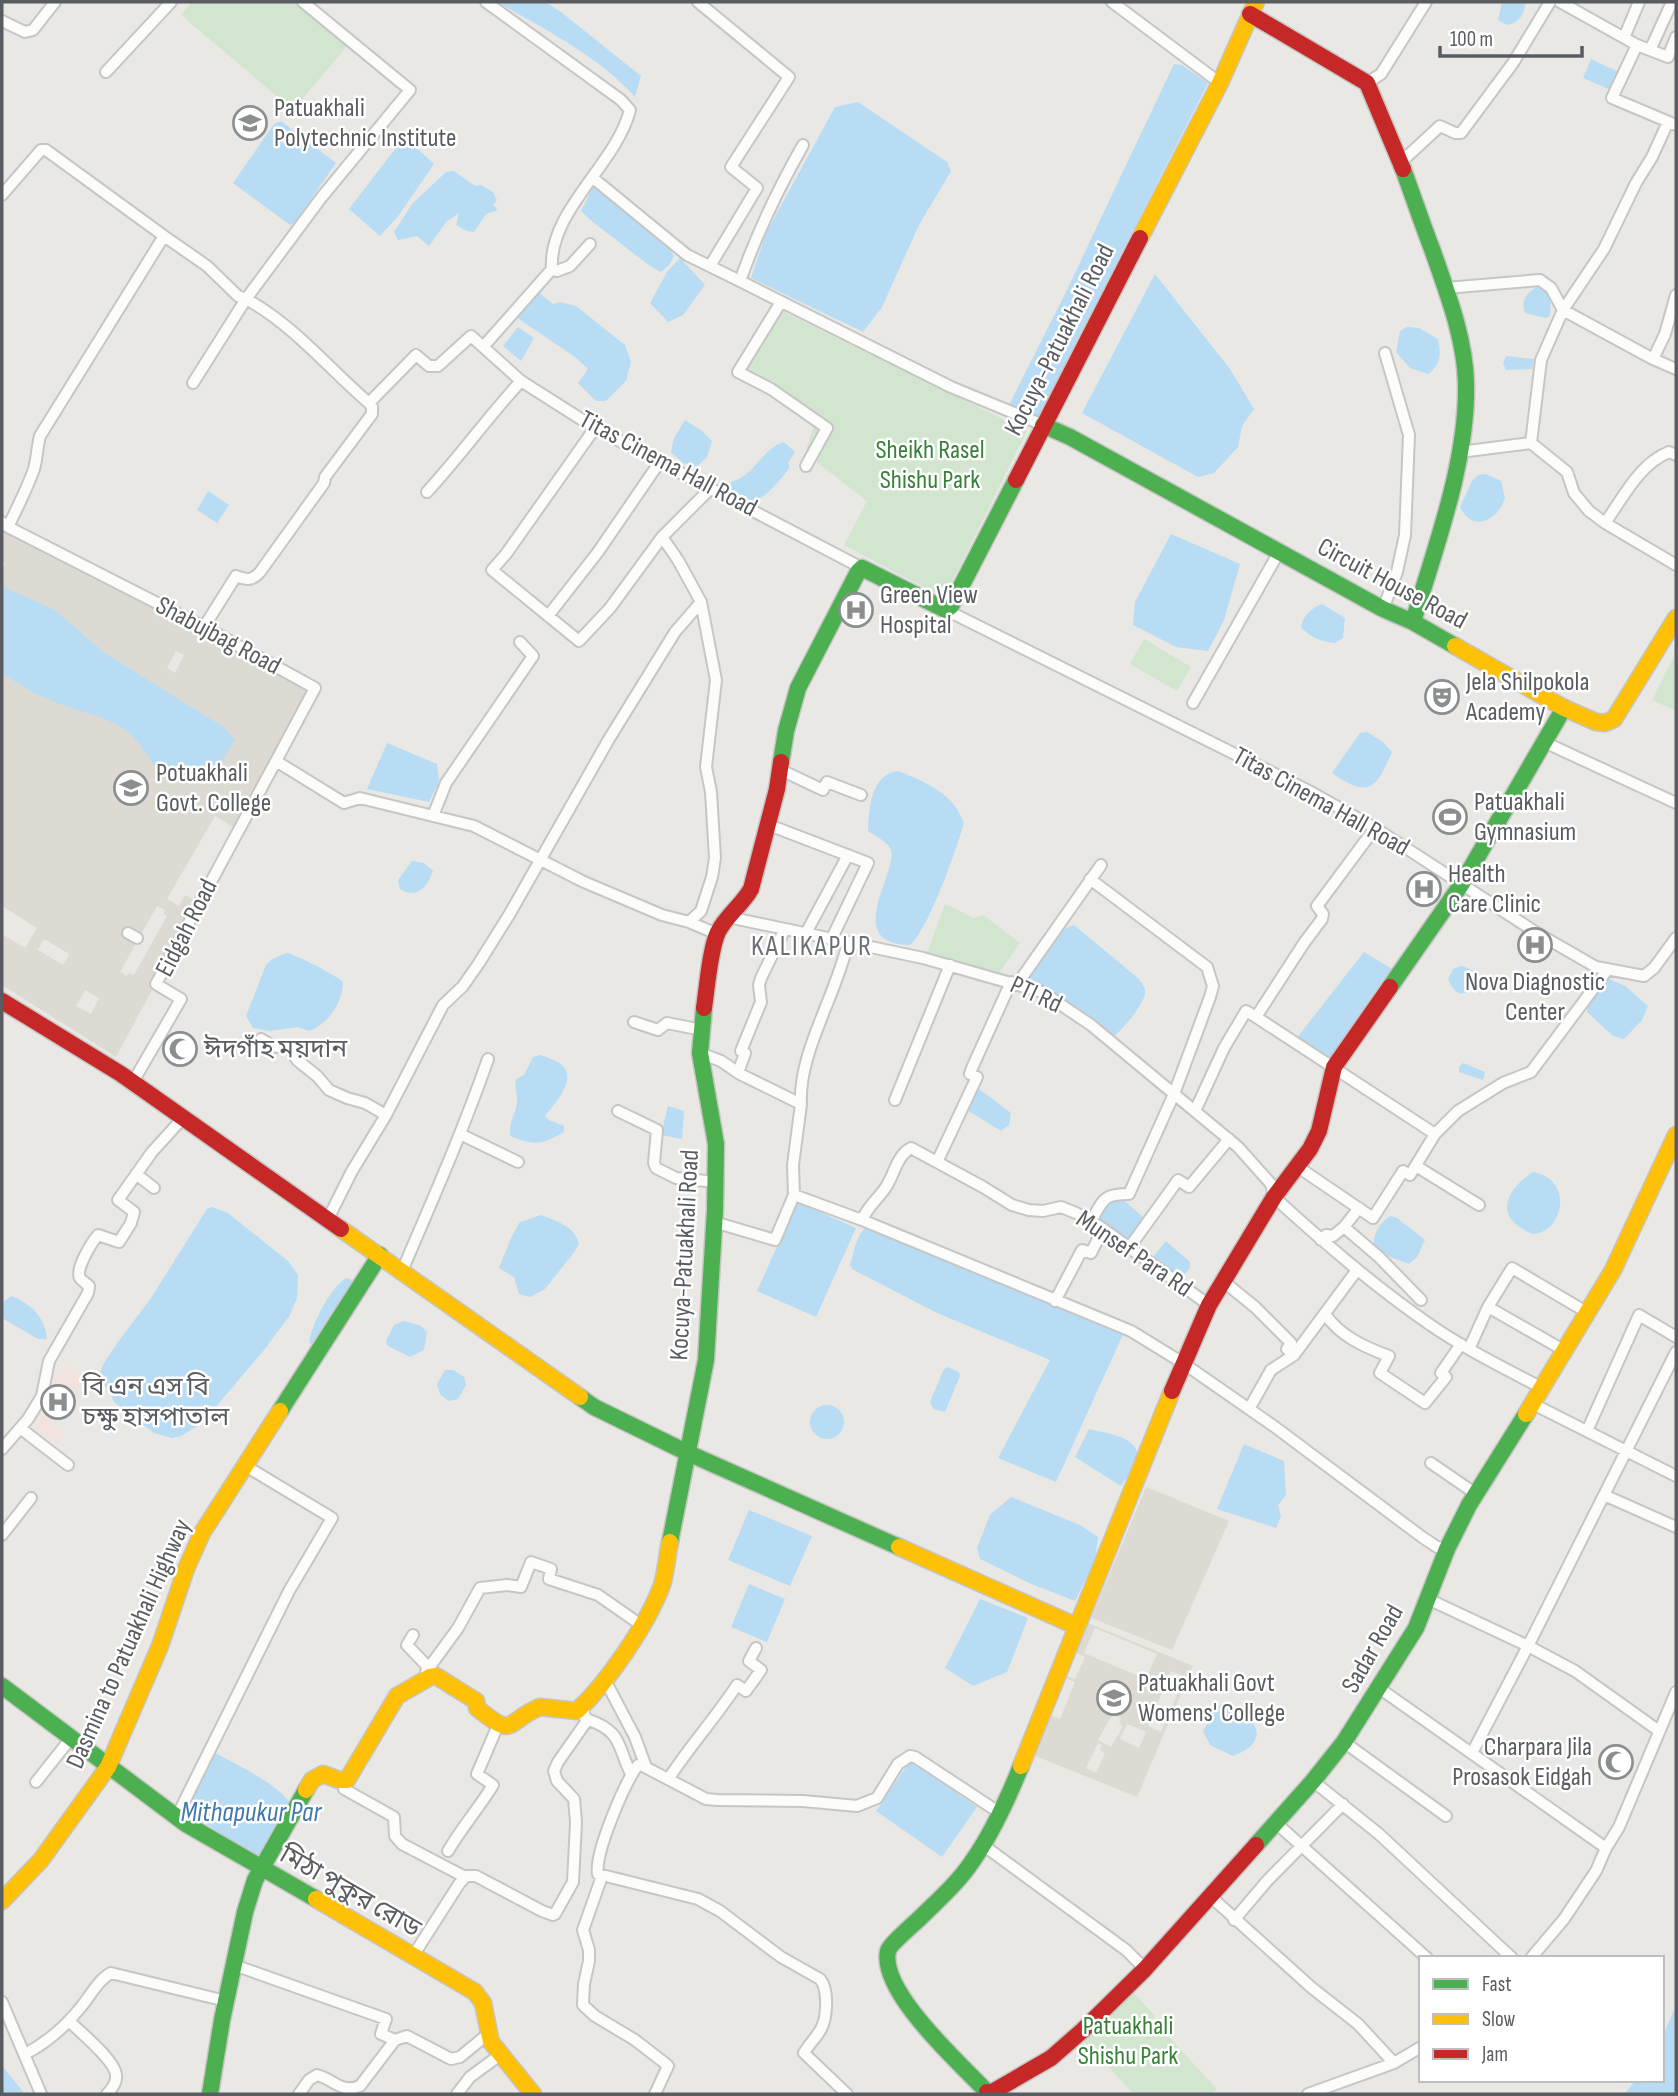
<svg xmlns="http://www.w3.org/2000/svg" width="1678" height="2096" font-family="'Sofia Sans Condensed','Noto Sans Bengali',sans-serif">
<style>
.education{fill:#dddad3;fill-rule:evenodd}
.medical{fill:#f2e2e0}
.green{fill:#d2e5cf}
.water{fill:#b7dcf4}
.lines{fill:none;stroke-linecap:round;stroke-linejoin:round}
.street-casing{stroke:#c6c6c6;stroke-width:14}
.fast-casing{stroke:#c5c5c4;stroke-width:19}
.slow-casing{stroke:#c5c5c4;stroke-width:19}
.jam-casing{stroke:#c5c5c4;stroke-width:19}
.street{stroke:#fcfcfb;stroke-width:10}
.fast{stroke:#4caf50;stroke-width:16}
.slow{stroke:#ffc107;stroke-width:16}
.jam{stroke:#c62828;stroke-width:16}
.labels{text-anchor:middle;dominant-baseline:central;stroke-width:5;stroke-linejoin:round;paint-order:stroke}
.poi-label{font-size:26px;fill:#595d61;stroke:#fff;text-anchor:start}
.street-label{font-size:26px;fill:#595d61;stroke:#fff}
.park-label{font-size:26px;fill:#388139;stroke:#fff}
.neighbourhood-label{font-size:28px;letter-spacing:2px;fill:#6a6f73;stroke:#fff}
.water-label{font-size:28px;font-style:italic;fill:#4178ab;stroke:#fff}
</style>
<rect width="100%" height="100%" fill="#e9e8e4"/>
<path class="education" d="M2,520L315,688L116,1057L2,985V934L25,948L37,928L2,906V569L5,563L2,562ZM176,651L184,655L175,673L167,668ZM215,816L235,828L194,900L185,895L179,906L167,899ZM157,906L165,910L163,914L167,916L134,975L129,973L127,976L120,972ZM44,939L69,954L63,965L38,950ZM85,990L99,998L91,1014L76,1006Z
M1146,1487L1229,1521L1172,1650L1091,1618Z
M1083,1621L1193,1666L1137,1797L1028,1753ZM1095,1628L1157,1654L1146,1679L1084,1653ZM1073,1651L1085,1657L1075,1679L1064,1675ZM1171,1671L1185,1677L1161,1732L1148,1726ZM1062,1677L1075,1682L1060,1719L1048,1714ZM1116,1716L1121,1719L1119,1724L1123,1726L1111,1747L1098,1740L1111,1717ZM1127,1724L1146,1732L1139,1748L1120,1739ZM1098,1743L1102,1745L1100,1750L1105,1753L1096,1773L1086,1768Z"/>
<path class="medical" d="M69,1366L83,1374L82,1376L84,1378L74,1391L78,1394L62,1420L59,1418L56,1422L51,1420L49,1422L65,1433L58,1444L34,1429L45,1415L38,1411L65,1367L67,1369Z"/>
<path class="green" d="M192,2H295L347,46L293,110L181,15Z
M782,311L1027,431L944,598L844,545L867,501L805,453L818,413L745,371Z
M1144,639L1191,667L1177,691L1130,664Z
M1676,652V711L1652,700Z
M945,904L973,918L983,915L1020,943L998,975L926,956Z
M1131,1990L1155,2016L1152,2019L1217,2089L1210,2094H1134L1080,2037Z"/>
<path class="water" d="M497,2H545L561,12L641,76L635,97C600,57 543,28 497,2Z
M1502,2H1526C1524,14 1520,23 1507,25L1498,20Z
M1591,59L1619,72L1611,90L1583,78Z
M1174,64L1182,65L1208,83L1039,415L1033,416L1010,405L1011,401L1065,294Z
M858,102L947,162L951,171L919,225L882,307L863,332L751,278L766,233L835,107Z
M281,121L336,163L295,222L290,225L233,183L274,124Z
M402,140L419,150L434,164L399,215L380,236L349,209Z
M454,171L475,186L481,185L493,192L497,200L493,205L498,210L486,214L474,232L467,231L456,225L459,213L446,222L429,246L417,236L398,240L394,232L412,204L446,172Z
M593,187L637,219L670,250L674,256L669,265L661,272C645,264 634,253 620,243C607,232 592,223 581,211Z
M680,258L705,285L683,315L668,322L650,303L667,272Z
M1155,274L1230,369L1254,409L1242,426L1238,447L1214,473L1198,477L1082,413Z
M1537,287L1543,288L1551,297L1550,316L1546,318L1525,313C1520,301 1527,292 1537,287Z
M537,291L553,304L560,302L576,306L625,345L631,362L626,381L606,401H596L578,383L588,369L575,357L516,317L517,313Z
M518,327L534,338L521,361L503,346Z
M1407,327L1419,328L1438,339C1441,354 1441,365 1428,374L1410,368L1396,352L1400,331Z
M1506,356L1534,359L1532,369L1506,370L1503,363Z
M685,420L702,431L712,441L707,457L697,466L683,463L671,452L674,438Z
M784,442L795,452L788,463L790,467C784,476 763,502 750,502C744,502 734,496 728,494L731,482C754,477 762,448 784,442Z
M1486,474L1501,481L1505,498C1498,521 1472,533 1460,507L1472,481L1478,475Z
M208,491L229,505L217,523L197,510Z
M1171,534L1240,564L1224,620L1208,651L1176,647L1133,625L1135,602Z
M2,586L55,610L102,651L225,728L235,740C221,760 214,784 186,783C155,782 148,748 128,732C108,716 86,714 63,705C42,698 19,686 2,672Z
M1322,604L1345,618L1343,638L1335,643C1323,642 1309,637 1301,627C1303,616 1311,608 1322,604Z
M1367,732L1383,742L1392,752C1376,789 1369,799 1332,773L1360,733Z
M387,743L437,764L439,782L429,802L367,789Z
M898,771C926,782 953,793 964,823C956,850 929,929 910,945C839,944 902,868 890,848C886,841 875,836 868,831C869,808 871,774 898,771Z
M412,861L424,863L433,871C428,886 417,900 400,889L398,880Z
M1074,925L1139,979C1142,984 1146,988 1145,994C1143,1005 1124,1028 1115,1035H1107L1030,978L1029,974C1040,959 1055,929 1074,925Z
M1364,952L1397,972L1333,1062L1296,1039Z
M287,953C297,955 337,976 343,982C343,1003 328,1024 309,1031L298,1027L269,1031L253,1028L246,1016L266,965L272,959Z
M1462,966L1474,971L1479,981C1468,996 1456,1000 1448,979L1453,969Z
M1607,978L1625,986L1648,1006L1642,1020L1624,1039L1613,1036L1587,1012L1588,1003Z
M540,1055C547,1057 556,1060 562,1065C578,1080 554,1104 545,1116L549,1120L564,1126V1132C541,1145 535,1146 510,1136C509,1120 516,1114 517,1102C518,1094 514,1088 516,1079L524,1075L533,1057Z
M1463,1063L1485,1072L1483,1080L1459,1072V1067Z
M979,1089L1011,1113L1009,1125L1001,1131L967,1110Z
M668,1106L684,1111L682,1139L661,1135Z
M1533,1172C1574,1179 1564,1232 1533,1234C1494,1219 1503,1192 1533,1172Z
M1120,1197L1144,1218L1129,1242L1104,1224L1098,1216L1103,1205Z
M797,1202L856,1228L816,1317L757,1291Z
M212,1207L228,1213L288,1261L298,1275L297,1298L290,1315L264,1350L201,1424L181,1436L172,1438L154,1433L114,1402L109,1390L101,1383L99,1375L104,1363L118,1342L151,1298L207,1209Z
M541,1215C556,1221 575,1226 579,1244L575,1251L545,1289L530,1297L519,1294L514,1277L499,1268L511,1238L520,1222Z
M1391,1216L1397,1218L1425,1240L1417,1257L1409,1264L1390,1257L1374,1245C1373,1234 1381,1220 1391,1216Z
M866,1227L1125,1330L1056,1482L998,1458L1050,1360L937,1313L852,1269L850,1265C854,1253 856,1235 866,1227Z
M1166,1241L1190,1262V1268L1180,1280L1151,1259Z
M346,1278L352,1280L353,1287L314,1345L309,1343C311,1325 331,1287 346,1278Z
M12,1296C32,1305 45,1317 47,1339H38L2,1318L4,1301Z
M404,1321L421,1326L427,1332L424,1350L410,1357L388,1346L386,1341L394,1325Z
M948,1367L959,1372L960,1376L945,1412L933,1409L930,1402L944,1369Z
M445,1370H453L464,1377L466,1385L458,1399L448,1401L440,1394L437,1384Z
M810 1422a17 17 0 1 1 34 0a17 17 0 1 1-34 0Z
M1089,1429C1105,1433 1143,1437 1137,1461C1135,1469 1125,1479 1121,1486L1075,1457Z
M1244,1444L1284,1461L1286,1495L1278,1505L1281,1516L1276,1528L1217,1509Z
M1011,1497L1080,1525L1098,1537L1095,1560L1075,1601L1029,1583L980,1559L977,1548L990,1515Z
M749,1510L812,1536L790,1586L728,1560Z
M749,1584L785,1599L767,1642L731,1627Z
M980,1599L1028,1618L1007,1672L973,1686L945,1668Z
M1224,1703C1256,1715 1274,1741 1233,1756L1210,1745L1203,1731L1218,1706Z
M212,1751C231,1762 285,1787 291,1806L260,1859L182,1808Z
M910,1761L977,1807L942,1857L876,1811Z
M1676,2006V2094H1624L1636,2080H1662V2037Z
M2,2066L25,2094H2Z"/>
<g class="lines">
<g class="street-casing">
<path id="street" d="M698,2L789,77L731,167L757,188L710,266
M1112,2L1220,83
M1560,2L1637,45
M2,21L25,32L33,30L55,2
M1626,33L1639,2
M1676,37L1668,57L1637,45L1612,98L1676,125
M1651,48L1672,2
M106,72L171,2
M1367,83L1381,74L1426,2
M803,145C778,189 757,233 740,281L951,387L1043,425
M1401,162L1440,126L1455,133H1461L1513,63L1550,2
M593,178L687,255L740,281
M2,195L41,150H46L164,236
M552,269L557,271L570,266L590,244
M1446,288L1540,280L1551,288L1563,310L1653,359L1676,369
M781,302L738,372L771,389L827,428L806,466
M483,347L552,269C548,211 616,165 630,110L621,100L486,2
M1653,359L1665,334L1676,295
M193,383L246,299C294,325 328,368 369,403
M595,428L506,554L492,570L579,641L610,608L662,537L711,488
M1531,443L1541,360L1563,310L1604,249L1636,183L1652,157L1668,122
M1460,452L1531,443L1567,472L1574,493L1589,511L1605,523C1623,498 1639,464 1669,452L1676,455
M427,492C460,456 488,417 521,381
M2,522L8,527C17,508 27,489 34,469C37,459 37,447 40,436L164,236L207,266L238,296L246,299L321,198L410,90L303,2
M1605,523L1676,565
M8,527L204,627L315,688L276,761L344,803L360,798L474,826L584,882L662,915L689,922L717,934
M662,537L678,560L701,602L716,680L706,767L711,792L715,858L712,877L701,911L689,922
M1383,609L1397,572L1405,535L1409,435L1385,353
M946,610L1311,792L1375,828L1537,933L1596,967L1644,976L1654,968L1676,938
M548,616L598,552L659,463
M204,627L236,576C247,580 252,581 260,572L324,483L325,477L372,414V407L369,403L416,355L429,366H438L471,336L521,381L595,428L862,568
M1193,703L1279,552
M1544,742L1676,803
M781,770L823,790L827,782L861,795
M433,816L446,783L533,656L520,642
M769,825L868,863L832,938
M1090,879L1207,967L1213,986L1210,997L1174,1094L1129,1194C1103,1194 1104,1199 1091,1221
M728,917L923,958L1042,992L1091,1025L1238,1147L1271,1184L1274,1197C1324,1243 1374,1286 1429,1324C1465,1349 1504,1368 1542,1388
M128,933L137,938
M806,933L848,855
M1018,983L1101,865
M1256,1017L1435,1134L1458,1111L1503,1083L1531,1072L1608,969
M634,1022L658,1030L667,1023L702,1030
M261,1039L273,1046L291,1049L297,1060L317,1076L329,1090L347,1098L365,1103L386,1115
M700,1053L721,1061L740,1074L801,1104L793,1165L794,1195
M738,1073L745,1053L741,1051L761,1002L759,985L761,978L785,929
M133,1082L181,999L156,984L276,761
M895,1100L950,965
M801,1104C798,1053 837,994 848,942
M618,1111L657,1130L654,1163L656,1168L676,1178L716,1182
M1195,1111L1224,1048L1246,1011L1256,1017L1304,943L1322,919L1323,914L1317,906L1375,828
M460,1134L518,1162
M937,1162L977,1077L970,1074L972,1068L1011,982
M1416,1166L1479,1205
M1298,1167L1373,1218L1403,1171L1410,1175L1435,1134
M136,1174L154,1188
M328,1219L352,1171L386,1115L443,1005L463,986L479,963L509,915L609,739L675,632L701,602
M862,1220C868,1206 878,1199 886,1187C894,1175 897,1155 911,1148L983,1187L1012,1205L1029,1210L1043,1211L1061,1207L1076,1213L1099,1226L1209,1305
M714,1222L775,1240L794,1195L862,1220L1131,1331L1183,1363L1275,1427L1422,1537L1437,1547L1447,1549
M1344,1227L1379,1257L1421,1300
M1321,1240L1326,1235L1333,1236L1344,1227L1359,1208
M1129,1248L1178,1180L1189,1187L1229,1139
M402,1271C432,1201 463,1131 488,1059
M1223,1281L1255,1307L1291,1343L1287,1349L1294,1355
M1055,1301L1082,1250L1091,1253L1103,1229
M1488,1307L1565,1351
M1325,1314C1340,1336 1364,1347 1389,1356L1380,1373L1425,1403L1446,1377L1441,1373L1461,1344
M1469,1349L1488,1307L1512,1268L1588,1313
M1533,1404L1676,1476
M1249,1409L1271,1370L1294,1355L1357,1270
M20,1428L68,1465
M1587,1431L1639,1315L1676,1337
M2,1449L28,1419L42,1396L49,1361L88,1293L89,1286C86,1283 82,1281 80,1278C75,1269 92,1242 98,1235L119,1242L131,1223L134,1212L118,1200L152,1152L183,1118
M1431,1463L1476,1494
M1604,1495L1676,1527
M2,1535L31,1498
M1428,1599L1528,1646L1472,1753
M413,1635L407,1645L427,1666L426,1674
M428,1669L458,1628L480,1588L507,1585L521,1587L531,1562L551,1569L549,1579L598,1595L641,1625
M605,1680L635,1737L646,1767
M1379,1688L1606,1848
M586,1719C623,1731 617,1746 631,1774
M1659,1731L1575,1671L1528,1646L1676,1352
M1344,1742L1446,1816
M669,1778C690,1746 716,1717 737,1685L746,1691L761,1670L749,1661L756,1648
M343,1781L344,1789L394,1817L395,1836L402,1844L465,1877
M1313,1781L1379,1834L1512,1958
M36,1782L71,1738
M177,1816L289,1591L332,1518L244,1465
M1276,1823L1427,1958
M983,1845L1126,1950L1145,1969
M448,1851C462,1827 479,1808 493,1785L477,1774L498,1725
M602,1876L583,1930L589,1950V1961L584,1984L583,2005L595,2016L635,2040L666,2064L668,2066L655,2094
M1210,1896L1312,1988L1358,2024L1394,2063
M1234,1920L1267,1881L1343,1804
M413,1956L459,1884L466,1876H476L542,1911L553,1915L555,1914L573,1882L576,1822L574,1799L557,1781L554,1771L558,1762L586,1722L583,1707
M1531,1958L1564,1919L1596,1871L1606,1848L1619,1827L1676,1692
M234,1965L386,2019L381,2034L395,2040
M2,2002L41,2094
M69,2021C80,2032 115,2060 116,2075C117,2082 112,2089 107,2094
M25,2054C48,2042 65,2027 81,2007C91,1995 98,1980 111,1973L226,2001
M299,2094L309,2080L317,2075C333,2079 342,2094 360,2086L395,2040L407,2036L451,2059L460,2057L488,2034
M457,2094L470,2077L500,2055
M847,2094L804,2053C809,2044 816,2038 821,2029C827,2018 829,1990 820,1979L781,1957L720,1911L698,1899L598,1874C594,1854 625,1782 638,1765L643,1766L706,1799L717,1800L803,1801L857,1806L877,1798L898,1764L910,1756L915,1757L1000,1813
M1308,2094L1394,2063L1421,2047"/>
</g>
<g class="fast-casing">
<path id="fast" d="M1403,169C1413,196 1422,223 1432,249C1447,292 1465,338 1466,383C1468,461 1435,548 1413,622
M1043,425L1070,437L1383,609L1413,622L1455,646
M781,762L786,731L798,688L858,572L862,568L946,610L951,606L1016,480
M1390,987L1461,885L1564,708
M580,1397L594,1407L688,1453L899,1547
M280,1411L380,1255
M670,1542L706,1360L715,1210L716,1144L700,1053L704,1008
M2,1686L186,1824L316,1899
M1256,1845L1313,1781L1344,1742L1416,1628L1447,1549L1469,1505L1526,1414
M987,2092C961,2064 879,1992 888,1951C890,1944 914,1924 921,1917C937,1901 956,1885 969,1866C991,1836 1007,1801 1021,1766
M210,2094L222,2020L245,1912L255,1880L306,1790"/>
</g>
<g class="slow-casing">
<path id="slow" d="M1140,238L1220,83L1256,2
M1455,646L1564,708L1596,722L1605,723L1614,719L1676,618
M341,1229L580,1397
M1526,1414L1613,1270L1676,1135
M899,1547L1076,1626
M1021,1766L1172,1391
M306,1790L312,1780L323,1774L339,1780H347L397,1696L430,1677L436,1676L476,1701L477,1708C516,1740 504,1722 540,1707L577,1711C608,1682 647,1625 662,1585C666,1572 667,1556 670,1542
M316,1899L475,1992L483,2003L491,2042L533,2094
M2,1901L41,1860L108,1767L160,1646L186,1569L202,1533L280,1411"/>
</g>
<g class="jam-casing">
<path id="jam" d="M1250,14L1367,83L1403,169
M1016,480L1140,238
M2,1001L121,1074L341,1229
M704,1008C707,988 710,949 718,932C726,916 742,905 751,889L777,789L781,762
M1172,1391L1209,1305L1274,1197L1310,1149L1319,1131L1334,1067L1390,987
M987,2092L989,2094L1051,2058L1083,2030L1145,1969L1256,1845"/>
</g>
<use href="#street" class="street"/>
<use href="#fast" class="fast"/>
<use href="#slow" class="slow"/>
<use href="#jam" class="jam"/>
</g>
<defs>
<g id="university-ring" transform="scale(1.75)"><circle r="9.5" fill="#fff" stroke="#8b8e8f" stroke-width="1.5"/><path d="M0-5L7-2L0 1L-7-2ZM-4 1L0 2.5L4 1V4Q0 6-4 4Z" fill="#8b8e8f"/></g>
<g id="hospital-ring" transform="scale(1.75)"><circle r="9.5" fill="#fff" stroke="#8b8e8f" stroke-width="1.5"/><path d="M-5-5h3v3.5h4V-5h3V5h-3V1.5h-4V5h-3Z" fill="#8b8e8f"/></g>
<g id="theatre-ring" transform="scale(1.75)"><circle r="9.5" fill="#fff" stroke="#8b8e8f" stroke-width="1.5"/><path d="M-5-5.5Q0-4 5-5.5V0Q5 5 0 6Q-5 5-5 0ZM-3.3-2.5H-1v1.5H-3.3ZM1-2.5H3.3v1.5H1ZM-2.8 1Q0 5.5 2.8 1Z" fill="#8b8e8f"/></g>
<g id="stadium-ring" transform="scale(1.75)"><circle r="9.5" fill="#fff" stroke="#8b8e8f" stroke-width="1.5"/><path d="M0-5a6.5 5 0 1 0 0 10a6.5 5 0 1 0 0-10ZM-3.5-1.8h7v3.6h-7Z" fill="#8b8e8f"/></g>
<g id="mosque-ring" transform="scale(1.75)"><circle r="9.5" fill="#fff" stroke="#8b8e8f" stroke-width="1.5"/><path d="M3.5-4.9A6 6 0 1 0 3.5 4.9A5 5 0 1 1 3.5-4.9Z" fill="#8b8e8f"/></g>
</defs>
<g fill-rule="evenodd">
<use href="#university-ring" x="250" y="123"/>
<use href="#hospital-ring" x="856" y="610"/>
<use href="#theatre-ring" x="1442" y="697"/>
<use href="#university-ring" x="131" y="788"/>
<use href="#stadium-ring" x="1450" y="817"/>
<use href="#hospital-ring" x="1424" y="889"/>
<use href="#hospital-ring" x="1535" y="945"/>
<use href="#mosque-ring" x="180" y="1049"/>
<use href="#hospital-ring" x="58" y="1402"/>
<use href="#university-ring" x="1114" y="1698"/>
<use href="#mosque-ring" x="1616" y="1762"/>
</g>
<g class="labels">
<g class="poi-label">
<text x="274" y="108">Patuakhali<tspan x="274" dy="30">Polytechnic Institute</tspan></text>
<text x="880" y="595">Green View<tspan x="880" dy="30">Hospital</tspan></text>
<text x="1466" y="682">Jela Shilpokola<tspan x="1466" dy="30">Academy</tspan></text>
<text x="156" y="773">Potuakhali<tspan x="156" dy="30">Govt. College</tspan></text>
<text x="1474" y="802">Patuakhali<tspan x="1474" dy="30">Gymnasium</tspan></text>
<text x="1448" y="874">Health<tspan x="1448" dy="30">Care Clinic</tspan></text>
<text x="1535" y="982" text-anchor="middle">Nova Diagnostic<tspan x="1535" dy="30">Center</tspan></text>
<text x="204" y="1049">ঈদগাঁহ ময়দান</text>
<text x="82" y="1387">বি এন এস বি<tspan x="82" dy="30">চক্ষু হাসপাতাল</tspan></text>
<text x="1138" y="1683">Patuakhali Govt<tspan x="1138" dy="30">Womens' College</tspan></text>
<text x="1592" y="1747" text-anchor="end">Charpara Jila<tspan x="1592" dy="30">Prosasok Eidgah</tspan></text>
</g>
<g class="street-label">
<text transform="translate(1060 340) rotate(-63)">Kocuya-Patuakhali Road</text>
<text transform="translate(668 464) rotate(28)">Titas Cinema Hall Road</text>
<text transform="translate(1392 584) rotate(28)">Circuit House Road</text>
<text transform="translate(218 636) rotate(28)">Shabujbag Road</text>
<text transform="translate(1321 802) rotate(29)">Titas Cinema Hall Road</text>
<text transform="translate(187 928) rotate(-63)">Eidgah Road</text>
<text transform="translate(1036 995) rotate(25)">PTI Rd</text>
<text transform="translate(1134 1254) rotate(34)">Munsef Para Rd</text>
<text transform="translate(685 1255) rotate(-87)">Kocuya-Patuakhali Road</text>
<text transform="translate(129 1644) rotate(-66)">Dasmina to Patuakhali Highway</text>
<text transform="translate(1373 1649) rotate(-60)">Sadar Road</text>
<text transform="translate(350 1892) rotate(30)">মিঠা পুকুর রোড</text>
</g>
<g class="park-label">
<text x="930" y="450">Sheikh Rasel<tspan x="930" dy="30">Shishu Park</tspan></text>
<text x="1128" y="2026">Patuakhali<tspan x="1128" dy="30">Shishu Park</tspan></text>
</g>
<g class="neighbourhood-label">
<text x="812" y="946">KALIKAPUR</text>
</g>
<g class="water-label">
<text x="251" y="1812">Mithapukur Par</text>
</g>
</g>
<rect width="1678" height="2096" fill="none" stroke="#595d61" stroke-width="7"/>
<rect x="1419" y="1956" width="245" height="126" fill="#ffffff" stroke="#bdbec0" stroke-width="2"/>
<rect x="1433" y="1979" width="35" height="10" fill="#4caf50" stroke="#bdbec0" stroke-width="2"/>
<text x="1482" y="1991" font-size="21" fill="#595d61">Fast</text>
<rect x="1433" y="2014" width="35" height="10" fill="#ffc107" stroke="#bdbec0" stroke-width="2"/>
<text x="1482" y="2026" font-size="21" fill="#595d61">Slow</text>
<rect x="1433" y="2049" width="35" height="10" fill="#c62828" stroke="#bdbec0" stroke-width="2"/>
<text x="1482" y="2061" font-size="21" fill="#595d61">Jam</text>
<path d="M1440 46v10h142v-10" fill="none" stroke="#595d61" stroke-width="3.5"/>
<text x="1450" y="46" font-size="21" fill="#595d61" stroke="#ffffff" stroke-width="5" paint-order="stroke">100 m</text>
</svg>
